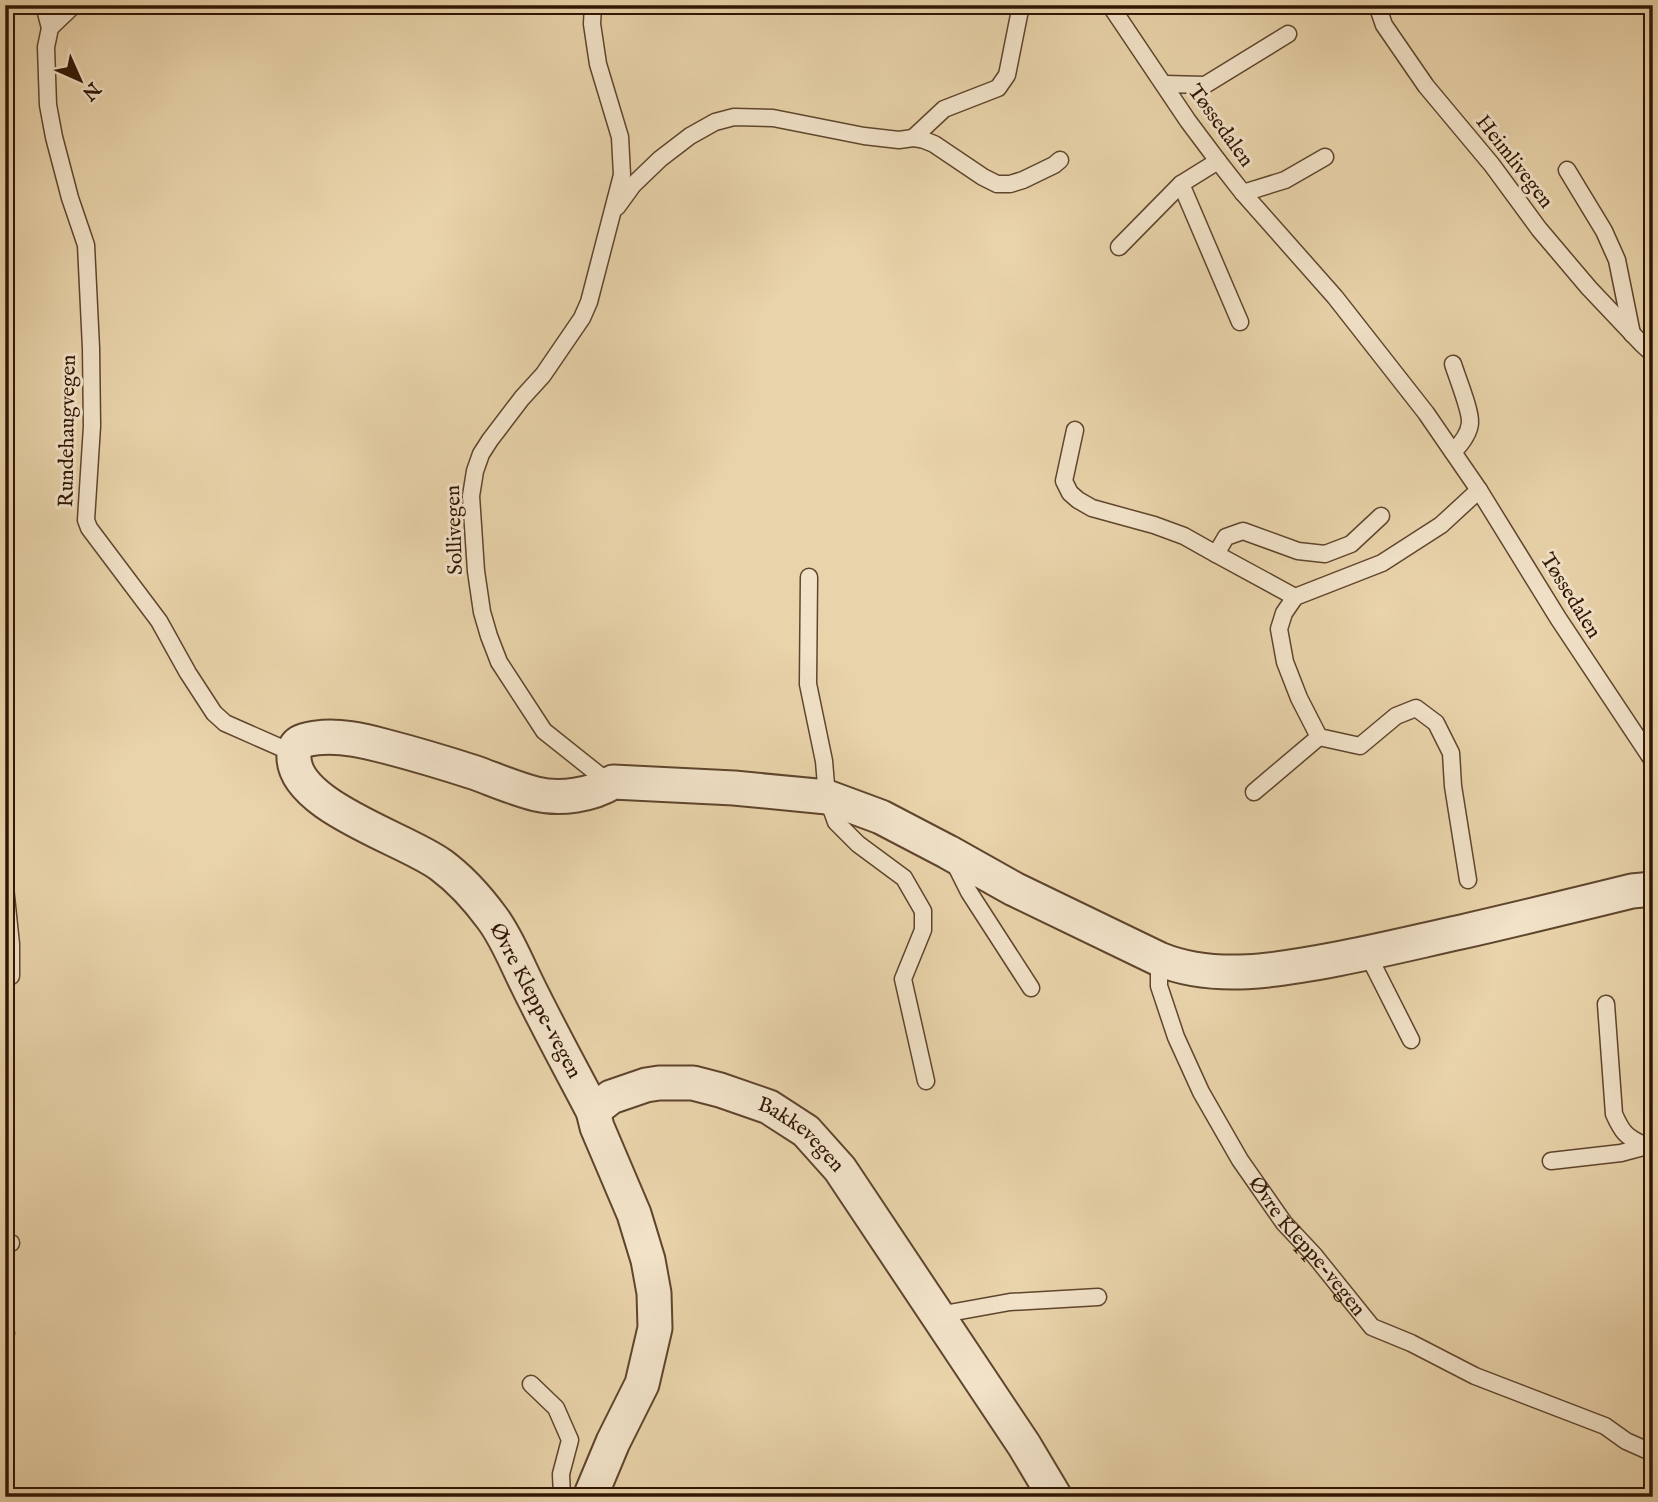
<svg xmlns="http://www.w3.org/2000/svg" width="1658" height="1502" font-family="'IM FELL English',serif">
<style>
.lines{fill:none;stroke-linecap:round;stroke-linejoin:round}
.service-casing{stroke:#5f452d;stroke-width:19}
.minor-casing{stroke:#5f452d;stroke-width:37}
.service{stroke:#f1e2c8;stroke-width:16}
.minor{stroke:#f1e2c8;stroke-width:33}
.labels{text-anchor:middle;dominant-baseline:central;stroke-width:6;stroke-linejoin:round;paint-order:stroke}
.street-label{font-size:21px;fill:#311603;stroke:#f1e2c8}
</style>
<rect width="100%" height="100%" fill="#e9d3aa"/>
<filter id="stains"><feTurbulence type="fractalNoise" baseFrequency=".00286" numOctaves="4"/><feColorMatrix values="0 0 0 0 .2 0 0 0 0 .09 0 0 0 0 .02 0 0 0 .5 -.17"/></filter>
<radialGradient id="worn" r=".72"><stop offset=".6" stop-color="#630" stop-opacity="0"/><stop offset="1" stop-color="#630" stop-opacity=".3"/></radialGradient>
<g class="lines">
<g class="service-casing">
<g id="service">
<path d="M44,5L50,28"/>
<path d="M74,5L50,28L46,47L48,105L54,137L70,198L86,245L91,348L92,426L86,520L89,528L159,621L188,673L214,713L225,723L293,753"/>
<path d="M593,5L592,24L598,64L620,137L622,175L589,302L582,318L543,375L522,398L490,440L481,454L475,471L471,496L476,571L482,612L489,636L499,662L544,731L598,774L613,782"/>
<path d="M1110,5L1188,121L1218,161L1243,193L1335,297L1426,413L1479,490L1558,618L1653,761"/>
<path d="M1377,5L1384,25L1426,86L1492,165L1539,229L1589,288L1642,344L1653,354"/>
<path d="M1164,84L1205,85L1288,34"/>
<path d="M913,138L944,109L998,88L1007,75L1021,5"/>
<path d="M1567,170L1604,231L1617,260L1632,334"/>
<path d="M1181,184L1240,322"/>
<path d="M1243,193L1285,180L1325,157"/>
<path d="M617,207L633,185L660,159L690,136L715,122L734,117L773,118L864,136L899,140L913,138L924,140L934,144L983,177L997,184H1010L1023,180L1054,165L1060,160"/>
<path d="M1119,247L1181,184L1218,161"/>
<path d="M1453,364C1457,377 1471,411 1470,423C1469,434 1460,445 1453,452"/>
<path d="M1075,430L1064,481L1070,493L1078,500L1092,508L1154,525L1184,536L1216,554"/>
<path d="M809,577L808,684L824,761L827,797L836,822L858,844L904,878L923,911V930L903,979L926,1081"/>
<path d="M1295,597L1216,554L1226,537L1243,531L1298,551L1325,554L1351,544L1381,516"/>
<path d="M1254,792L1319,737"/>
<path d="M953,860L969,892L1031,988"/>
<path d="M1468,880L1453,786L1451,753L1436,723L1416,708L1396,716L1360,746L1319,737L1299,698L1285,662L1279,629L1284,613L1295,597L1382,563L1441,525L1479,490"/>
<path d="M5,887L11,944V976"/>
<path d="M1367,953L1411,1040"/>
<path id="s1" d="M1159,959V986L1176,1037L1201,1092L1240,1160L1284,1223L1314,1255L1372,1327L1411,1343L1475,1376L1605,1426L1626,1441L1653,1453"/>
<path d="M1606,1004L1614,1114C1622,1132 1626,1137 1644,1145"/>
<path d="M1551,1161L1621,1153L1647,1146"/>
<path d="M5,1243H11"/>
<path d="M938,1315L1010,1302L1098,1297"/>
<path d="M5,1334L6,1333"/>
<path d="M531,1384L556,1408L570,1440L561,1474L562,1497"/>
</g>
</g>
<g class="minor-casing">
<g id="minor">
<path id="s2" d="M593,1111L611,1097L646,1085L659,1083H693L720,1090L769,1107L806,1131L840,1169L1024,1445L1055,1497"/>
<path d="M590,1497L613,1442L642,1384L655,1328L654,1293L648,1260L634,1214L597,1127L593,1111C571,1069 548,1027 527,984C516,962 507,938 492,918C478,899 460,879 441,865C407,839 291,806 294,755C294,741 304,740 316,738C339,735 362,740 384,746C415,754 445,763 476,773C495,780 516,789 536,794C560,800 592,795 613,782L734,788L827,797L881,817L948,852L1014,889L1159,959C1215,982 1279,970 1337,959C1379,951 1420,941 1461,932C1518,919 1575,905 1632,891L1653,889"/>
</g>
</g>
<use href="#service" class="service"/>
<use href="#minor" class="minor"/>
</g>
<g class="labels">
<g class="street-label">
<text transform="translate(1220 126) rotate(54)">Tøssedalen</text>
<text transform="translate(1514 162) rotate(52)">Heimlivegen</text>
<text transform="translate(68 431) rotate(-89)">Rundehaugvegen</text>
<text transform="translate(455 530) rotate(-92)">Sollivegen</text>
<text transform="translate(1570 596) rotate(58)">Tøssedalen</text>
<text transform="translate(535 1001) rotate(62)">Øvre Kleppe-vegen</text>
<text stroke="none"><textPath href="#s2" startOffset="229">Bakkevegen</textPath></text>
<text stroke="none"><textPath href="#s1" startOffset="329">Øvre Kleppe-vegen</textPath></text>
</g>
</g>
<rect width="1658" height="1502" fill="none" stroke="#e9d3aa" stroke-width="28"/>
<rect x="7" y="7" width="1644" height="1488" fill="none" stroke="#311603" stroke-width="3.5"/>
<rect x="14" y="14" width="1630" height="1474" fill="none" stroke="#311603" stroke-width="2"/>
<g transform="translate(80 80) rotate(135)" stroke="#f1e2c8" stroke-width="5" paint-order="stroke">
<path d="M0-5L12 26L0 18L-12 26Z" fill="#311603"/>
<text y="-10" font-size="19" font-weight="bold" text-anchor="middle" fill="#311603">N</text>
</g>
<rect width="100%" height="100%" filter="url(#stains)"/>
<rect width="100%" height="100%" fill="url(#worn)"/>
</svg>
